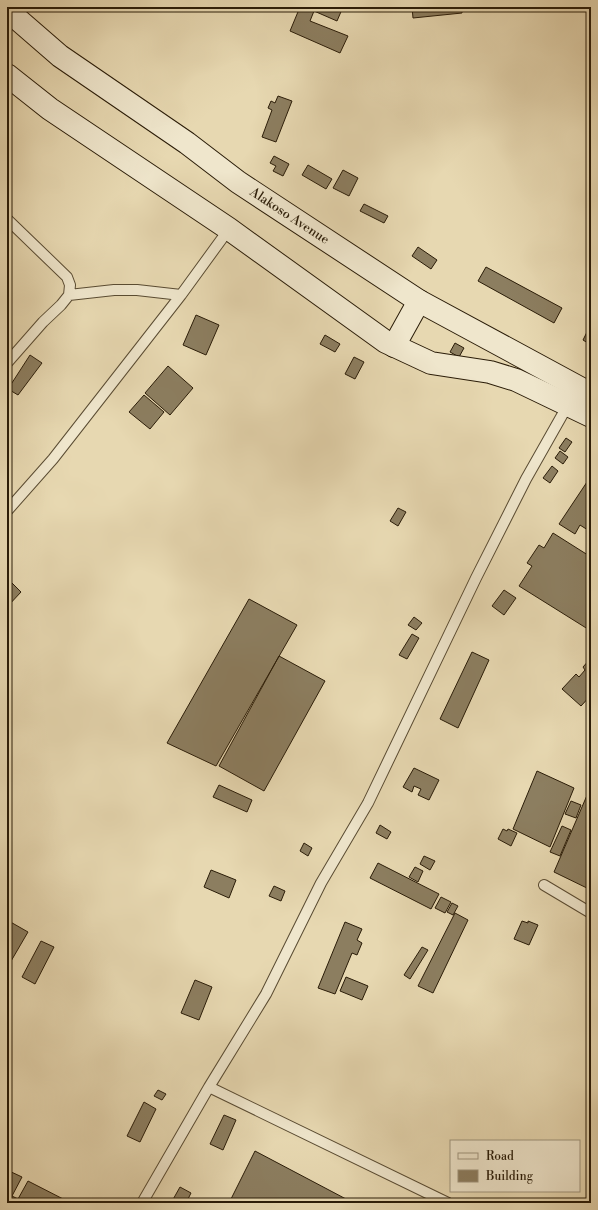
<svg xmlns="http://www.w3.org/2000/svg" width="598" height="1210" font-family="'Libre Bodoni',serif">
<style>
.building{fill:#8c7e60;stroke:#2a1c08}
.lines{fill:none;stroke-linecap:round;stroke-linejoin:round}
.lane-casing{stroke:#594b32;stroke-width:12}
.secondary-casing{stroke:#2a1c08;stroke-width:24}
.lane{stroke:#efe6cc;stroke-width:10}
.secondary{stroke:#efe6cc;stroke-width:22}
.labels{text-anchor:middle;dominant-baseline:central;stroke-width:4;stroke-linejoin:round;paint-order:stroke}
.street-label{font-size:13px;fill:#2a1c08;stroke:#efe6cc}
</style>
<rect width="100%" height="100%" fill="#e7d8b1"/>
<filter id="stains"><feTurbulence type="fractalNoise" baseFrequency=".005" numOctaves="4"/><feColorMatrix values="0 0 0 0 .2 0 0 0 0 .09 0 0 0 0 .02 0 0 0 .5 -.17"/></filter>
<radialGradient id="worn" r=".72"><stop offset=".6" stop-color="#630" stop-opacity="0"/><stop offset="1" stop-color="#630" stop-opacity=".3"/></radialGradient>
<path class="building" d="M300,7H343L337,21L314,11L310,21L348,36L340,53L290,31Z
M412,7H462V13L413,18Z
M278,96L292,101L276,142L262,137L272,110L268,108L271,101L275,103Z
M274,156L289,164L283,176L273,171L276,166L270,163Z
M308,165L332,179L326,189L302,175Z
M343,170L358,178L349,196L333,188Z
M364,204L388,216L384,223L360,211Z
M418,247L437,260L431,269L412,256Z
M486,267L562,308L554,323L478,281Z
M196,315L219,325L206,355L183,345Z
M591,324V345L583,340Z
M325,335L340,344L335,352L320,344Z
M455,343L464,348L459,357L450,352Z
M30,355L42,363L18,395L8,389Z
M354,357L364,362L355,379L345,374Z
M168,366L193,388L170,415L145,393Z
M144,395L164,412L150,429L129,412Z
M566,438L572,442L565,452L559,448Z
M560,451L568,457L563,464L555,458Z
M552,466L558,471L550,483L543,478Z
M587,482L591,484V532L580,525L575,534L559,524Z
M398,508L406,512L398,526L390,521Z
M553,533L591,557V631L519,586L532,566L527,563L539,545L544,548Z
M7,578L21,592L7,607Z
M504,590L516,598L504,615L492,606Z
M249,599L297,625L216,766L167,743Z
M414,617L422,623L416,630L408,625Z
M412,634L419,638L407,659L399,655Z
M472,652L489,660L458,728L440,719Z
M279,656L325,681L264,791L219,766Z
M591,658V695L581,706L562,689L576,674L579,677L585,670L583,667Z
M414,768L439,780L429,800L418,795L421,789L414,786L412,792L403,787Z
M537,771L574,788L550,847L513,829Z
M219,785L252,800L247,812L213,797Z
M588,793L591,795V890L554,872Z
M571,801L581,805L576,818L565,814Z
M380,825L391,832L387,839L376,833Z
M562,826L571,830L560,856L550,852Z
M503,829L507,831L508,829L517,833L511,846L498,839Z
M304,843L312,848L308,856L300,851Z
M424,856L435,861L430,870L420,864Z
M378,863L439,894L431,909L370,878Z
M415,867L423,871L418,882L409,877Z
M211,870L236,880L229,898L204,887Z
M274,886L285,891L281,901L269,896Z
M441,897L451,902L445,913L435,908Z
M452,903L458,906L453,915L447,912Z
M455,913L468,920L433,993L418,986Z
M7,920L28,932L7,968Z
M522,921L528,923V921L538,925L529,945L514,939Z
M345,922L362,929L357,940L362,943L357,955L352,953L335,994L318,988Z
M41,941L54,947L35,984L22,977Z
M422,947L428,950L410,979L404,975Z
M346,977L368,986L362,1000L340,991Z
M195,980L212,987L199,1020L181,1013Z
M158,1090L166,1094L162,1100L154,1096Z
M144,1102L156,1109L140,1142L127,1136Z
M224,1115L236,1120L223,1150L210,1144Z
M255,1151L346,1199L345,1200L350,1203H229Z
M7,1170L22,1177L12,1196L18,1199L28,1181L69,1202V1203H7L9,1197L7,1196Z
M180,1187L191,1193L186,1203H171Z"/>
<g class="lines">
<g class="lane-casing">
<path id="lane" d="M7,219L67,277L70,285L69,295L61,305L43,322L7,363
M69,295L114,290H137L181,295
M7,511L53,459L181,295L229,229
M544,885L591,913
M209,1087L448,1203
M142,1203L209,1087L266,994L321,883L368,803L476,578L526,479L569,403"/>
</g>
<g class="secondary-casing">
<g id="secondary">
<path id="s1" d="M7,10L60,56L187,143L238,182L419,301L591,394"/>
<path d="M7,75L50,109L229,229L386,342L431,363L490,372L516,380L591,416"/>
<path d="M394,346L419,301"/>
</g>
</g>
<use href="#lane" class="lane"/>
<use href="#secondary" class="secondary"/>
</g>
<g class="labels">
<g class="street-label">
<text stroke="none"><textPath href="#s1" startOffset="350">Alakoso Avenue</textPath></text>
</g>
</g>
<rect width="598" height="1210" fill="none" stroke="#e7d8b1" stroke-width="24"/>
<rect x="8" y="8" width="582" height="1194" fill="none" stroke="#2a1c08" stroke-width="2"/>
<rect x="12" y="12" width="574" height="1186" fill="none" stroke="#2a1c08"/>
<rect x="450" y="1140" width="130" height="52" fill="#efe6cc" stroke="#a0957e"/>
<rect x="458" y="1153" width="20" height="6" fill="#efe6cc" stroke="#a0957e"/>
<text x="486" y="1160" font-size="12" fill="#2a1c08">Road</text>
<rect x="458" y="1170" width="20" height="12" fill="#8c7e60" stroke="#a0957e"/>
<text x="486" y="1180" font-size="12" fill="#2a1c08">Building</text>
<rect width="100%" height="100%" filter="url(#stains)"/>
<rect width="100%" height="100%" fill="url(#worn)"/>
</svg>
